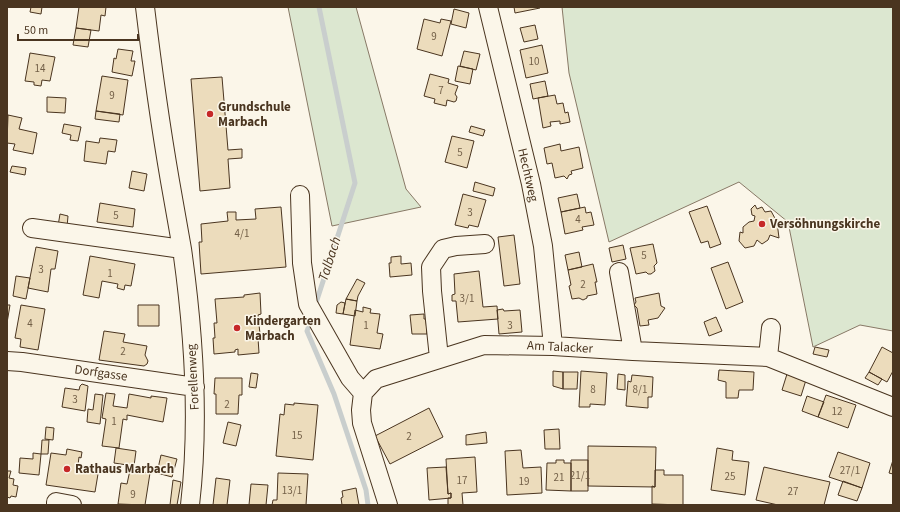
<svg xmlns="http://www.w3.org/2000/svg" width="900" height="512" font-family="'Source Sans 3',sans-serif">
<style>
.green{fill:#dce7d0;stroke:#887966}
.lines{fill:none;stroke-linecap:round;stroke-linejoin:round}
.stream{stroke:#c9cecd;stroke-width:5}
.building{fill:#ecdcbc;stroke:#4a3520}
.minor-casing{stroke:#4a3520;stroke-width:20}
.minor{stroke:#fbf6e9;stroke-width:18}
.poi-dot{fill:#c62828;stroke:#fbf6e9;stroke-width:1.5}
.labels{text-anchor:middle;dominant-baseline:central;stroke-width:3;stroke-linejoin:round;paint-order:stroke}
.number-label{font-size:11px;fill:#725f47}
.poi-label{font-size:13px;font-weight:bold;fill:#4a3520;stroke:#fbf6e9;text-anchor:start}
.street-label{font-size:13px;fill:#4a3520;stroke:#fbf6e9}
.water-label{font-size:14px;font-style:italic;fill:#4a3520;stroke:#fbf6e9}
</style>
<rect width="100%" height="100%" fill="#fbf6e9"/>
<path class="green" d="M288,7H356L406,189L421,207L332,226Z
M562,7H893V331L860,325L813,347L788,222L739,182L609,242L569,73Z"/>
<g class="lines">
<path class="stream" d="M315,306L355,183L319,7
M311,320L307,331L334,394L366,490L368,505"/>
</g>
<path class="building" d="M31,7H42L41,14L30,12Z
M79,7H106L105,16L101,15L99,31L76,28Z
M514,7H540V8L515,13Z
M454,9L469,13L466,28L451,24Z
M424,19L440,23L441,19L451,21L442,56L417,49Z
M535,25L538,39L524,42L520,28Z
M76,28L91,30L88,47L73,45Z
M542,45L548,73L526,78L520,50Z
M118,49L133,51L131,61H135L132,76L112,72L114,58L116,59Z
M464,51L480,54L476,70L460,66Z
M30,53L55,57L50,81L42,80L41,86L34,85V82L25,81Z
M458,66L473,69L470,84L455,81Z
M430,74L449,79L448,83L458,86L455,94L457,97L456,101L454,102L447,100L446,106L434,103L435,99L424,96Z
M102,76L128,80L123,115L96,111Z
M222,77L228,150L242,149V158L228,159L230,188L200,191L191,79Z
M545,81L548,96L533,99L530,84Z
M555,95L557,104L563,103L565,113L568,112L570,122L560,124V121L550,122L551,126L543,128L538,98Z
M47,97L66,98L65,113L47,112Z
M96,111L120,114L119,122L95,119Z
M8,115L22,118L19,129L37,133L33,154L13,150L15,144L7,143Z
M64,124L81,127L78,141L70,140L71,135L62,133Z
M471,126L485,130L483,136L469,132Z
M452,136L474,141L467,168L445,162Z
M100,138L117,140L115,152L108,151L106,164L84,161L86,141L99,143Z
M560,144L561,151L579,147L583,168L571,171L572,174L569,175L567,179L564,176L555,178L552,163L547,164L544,148Z
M12,166L26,168L25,175L10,172Z
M132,171L147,174L144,191L129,188Z
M475,182L495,188L493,196L473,191Z
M463,194L486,200L478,227L469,225L468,228L455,225Z
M577,194L580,208L561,212L558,198Z
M100,203L135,209L133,227L97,222Z
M755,205L757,209L762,207L765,212L771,211L777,222L779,238L770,235L768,240L762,244L757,240L754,246L745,248L739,241L740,232L743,233V227L749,222L754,221L755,216L752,215L751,209Z
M707,206L721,244L710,248L708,241L701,243L689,212Z
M281,207L286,267L201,274L199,242H202L201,224L228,221L227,212H236V220L256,219L255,209Z
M585,207L586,213L591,212L594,225L582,227L583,230L565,234L561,212Z
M60,214L68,216L67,227L58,226Z
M514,235L520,284L504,286L498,237Z
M653,244L657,263L654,266L655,271L651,274H648L646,272L636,274L630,248Z
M623,245L626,259L612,262L609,248Z
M36,247L58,251L55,269H51L48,292L28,288Z
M579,252L582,267L568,270L565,255Z
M90,256L135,264L131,286L125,285L124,290L117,288L118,284L102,281L99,298L83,295Z
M401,256V264L411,263L412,275L390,277L389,263H391V257Z
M728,262L743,302L726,309L711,268Z
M593,264L597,282H595L597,294L587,296V298L583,300L579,298L572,299L569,286L571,285L568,270Z
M479,271L483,307L497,306L498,319L458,322L456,301H452V295L455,294L454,274Z
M16,276L30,278L26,299L13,296Z
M357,279L365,283L358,296L357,301L346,299Z
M260,293L261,314L258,315L260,334H253L254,338H258L259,353L238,355V349L235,350V352L214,354L213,338H215L214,323H217L215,299L244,297V295Z
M659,293L661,306L665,308L658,318L648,320L649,325L640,326L637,308L634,305L636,302L635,298Z
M346,299L357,301L355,316L343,314Z
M341,302L345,303L343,314L336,313L337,305Z
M7,305H10L7,323Z
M21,305L45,309L38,350L20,347L21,339L15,338Z
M138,305H159V326H138Z
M363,307L371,309L370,313L380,314L377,333L383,334L380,349L350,345L355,310L363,312Z
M503,309L504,311L520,310L522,332L499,334L497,310Z
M424,314V319H426L427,334H412L410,315Z
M716,317L722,331L709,336L704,322Z
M104,331L125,334L123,342L147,346L145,355L148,361L147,364L144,366L99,360Z
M815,347L829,350L827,357L813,354Z
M882,347L893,353V371L887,382L869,372Z
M719,370L754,372L753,390H739L738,398H726V382L718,380Z
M553,371L563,372V389L553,386Z
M581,371L607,373L605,405L590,404V407H579Z
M563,372H578L577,389H563Z
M869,372L882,379L878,385L865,378Z
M251,373L258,374L256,388L249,387Z
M618,374L625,375V390L617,389Z
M787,374L806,380L801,396L782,390Z
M632,375L653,377L652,397H648V408L626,406L628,381L631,382Z
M215,378H242V395H239L238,414H216V394H214Z
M82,384L88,386L85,411L62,407L65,388L79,390L80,386Z
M106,393L115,394L113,406L127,408L129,394L151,398V396L167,398L163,422L127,415V420L123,419L119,448L102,446L106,419L102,418Z
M95,394L103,395L100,424L87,422L88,409L93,410Z
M826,395L856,405L848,428L818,417Z
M807,396L824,402L818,417L802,411Z
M294,403L318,405L313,460L276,456L280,414L284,415L285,404L294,405Z
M429,408L443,437L390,464L375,436Z
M228,422L241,425L236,446L223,443Z
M46,427L54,428L53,440L45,439Z
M559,429L560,449H545L544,430Z
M486,432L487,443L466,445V435Z
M42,440H49L48,454H41Z
M588,446L656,447L655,487L588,486Z
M116,448L136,451L134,466L114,463Z
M717,448L733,451L732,460L749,462L745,495L711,490Z
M67,449L82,452L81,458L79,457L78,465L87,466L86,472L98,474L95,492L46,485L51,453L66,455Z
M521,450L523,468L541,467L542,493L507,495L505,451Z
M838,452L870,463L862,488L829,477Z
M33,453L41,454L39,475L19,473L20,458L33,459Z
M161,455L177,459L172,477L157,473Z
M475,457L477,492L462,493L463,505H448V498H451V493L448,494L446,459Z
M556,460H564V463H571V491L546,490L547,463H556Z
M571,460H588V491H571Z
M893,460V474L889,473Z
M446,467L448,494L451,493V498L429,500L427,468Z
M764,467L830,482L824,505H778L756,500Z
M130,470L150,473L145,505L118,504L121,483L127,484Z
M655,470H664V475H683V505L652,504V486L655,487Z
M7,471H11L9,478L14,479L13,485L18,486L16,497L11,496L10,498L7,497Z
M278,473L308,474L306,505H272L273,500H277Z
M216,478L230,480L227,505H213Z
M173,480L181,482L177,505H170Z
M843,481L862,488L857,501L838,495Z
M251,484L268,485L266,505H249Z
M356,488L359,505H342L341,498L343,497L342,491Z"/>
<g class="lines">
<g class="minor-casing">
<path id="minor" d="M145,7C152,65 160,123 170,181C174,203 178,226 182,249C194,334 200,420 190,505
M488,7L531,184L543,246L553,346
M300,195L302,263L308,304L350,378L363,393
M32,228L182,249
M619,272L633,351
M768,357L771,328
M439,358L432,291L431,267L443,249L456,246L485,244
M7,361L22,362L195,387
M56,505V502L72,505
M388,505L362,423L361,410L363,393L376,379L484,345L553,346L633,351L768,357L893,407"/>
</g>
<use href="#minor" class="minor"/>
</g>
<g class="poi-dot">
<circle cx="210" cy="114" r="4"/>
<circle cx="762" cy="224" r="4"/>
<circle cx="237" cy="328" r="4"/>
<circle cx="67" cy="469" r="4"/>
</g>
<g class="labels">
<g class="number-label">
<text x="434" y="36">9</text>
<text x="534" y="61">10</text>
<text x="40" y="68">14</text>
<text x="441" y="90">7</text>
<text x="112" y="95">9</text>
<text x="460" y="152">5</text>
<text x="470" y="212">3</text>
<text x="116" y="215">5</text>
<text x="578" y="219">4</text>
<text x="242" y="233">4/1</text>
<text x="644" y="255">5</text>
<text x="41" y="269">3</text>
<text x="110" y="273">1</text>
<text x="583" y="284">2</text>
<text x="467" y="298">3/1</text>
<text x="30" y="323">4</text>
<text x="366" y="325">1</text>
<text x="510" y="325">3</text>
<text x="123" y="351">2</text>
<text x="593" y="389">8</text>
<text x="640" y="389">8/1</text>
<text x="75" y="399">3</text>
<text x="227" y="404">2</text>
<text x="837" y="411">12</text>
<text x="114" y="421">1</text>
<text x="297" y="435">15</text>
<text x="409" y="436">2</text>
<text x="850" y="470">27/1</text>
<text x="580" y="475">21/1</text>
<text x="730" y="476">25</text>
<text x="559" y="477">21</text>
<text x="462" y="480">17</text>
<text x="524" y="481">19</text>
<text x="292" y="490">13/1</text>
<text x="793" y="491">27</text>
<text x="133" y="494">9</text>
</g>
<g class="poi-label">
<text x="218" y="107">Grundschule<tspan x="218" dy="15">Marbach</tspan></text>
<text x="770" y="224">Versöhnungskirche</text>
<text x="245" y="321">Kindergarten<tspan x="245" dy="15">Marbach</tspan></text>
<text x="75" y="469">Rathaus Marbach</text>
</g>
<g class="street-label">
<text transform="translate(528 175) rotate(77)">Hechtweg</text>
<text transform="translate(560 347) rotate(3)">Am Talacker</text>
<text transform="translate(101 373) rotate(8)">Dorfgasse</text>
<text transform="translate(193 377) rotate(-93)">Forellenweg</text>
</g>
<g class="water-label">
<text transform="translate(330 259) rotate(-72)">Talbach</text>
</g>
</g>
<rect width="900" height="512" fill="none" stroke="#4a3520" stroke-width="16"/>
<path d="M18 34v6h120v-6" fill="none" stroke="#4a3520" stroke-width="2"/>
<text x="24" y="34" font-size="12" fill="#4a3520" stroke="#fbf6e9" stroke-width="3" paint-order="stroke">50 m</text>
</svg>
